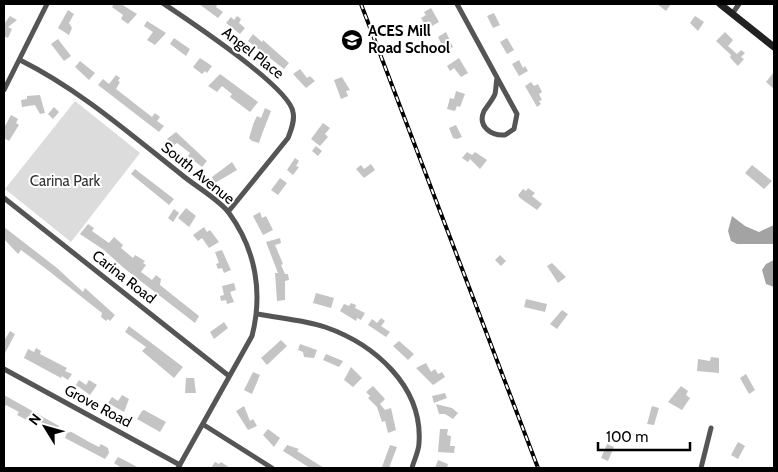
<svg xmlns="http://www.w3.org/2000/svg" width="778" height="472" font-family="Cabin,sans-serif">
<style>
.green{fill:#dcdcdc}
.water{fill:#a3a3a3}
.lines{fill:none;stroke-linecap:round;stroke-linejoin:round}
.stream{stroke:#a3a3a3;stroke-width:2}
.building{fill:#c4c4c4}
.street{stroke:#555;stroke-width:5}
.secondary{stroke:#222;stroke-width:7}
.rail-casing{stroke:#000;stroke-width:4}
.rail{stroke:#fff;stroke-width:2;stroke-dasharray:5.5;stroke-linecap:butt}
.labels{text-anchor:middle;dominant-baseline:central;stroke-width:4;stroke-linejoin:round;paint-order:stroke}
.poi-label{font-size:15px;font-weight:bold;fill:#000;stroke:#fff;text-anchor:start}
.street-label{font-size:15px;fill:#000;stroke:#fff}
.park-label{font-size:15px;fill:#333;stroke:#fff}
</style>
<rect width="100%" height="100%" fill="#fff"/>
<path class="green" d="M75,101L140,153L71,242L5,189Z"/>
<path class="water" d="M732,216L745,226L759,232L774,225V244H737L731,241L728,231Z
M774,260V287L766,284L762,270L766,264Z"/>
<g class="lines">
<path class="stream" d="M592,468H597"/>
</g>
<path class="building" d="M114,4H121L137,14L128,24L121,19L123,15L112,7Z
M199,4H218L216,7L223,12L218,18Z
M657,4H671L666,11Z
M431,8L439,22L432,26L429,21L424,23L421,18L426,15L424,12Z
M68,10L74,14L69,23L72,28L69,35L58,28Z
M494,13L500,25L493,28L487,16Z
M10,16L17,20L8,27L12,29L8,38L4,36V24Z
M237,16L241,19L239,23L245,28L240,34L226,23L231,17L234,20Z
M695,16L704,22L698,31L690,23Z
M147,21L166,33L155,45L147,40L153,32L144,26Z
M446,32L453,47L443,52L441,48L443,47L438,37Z
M725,32L733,40L728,46L737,54L741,50L745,53L741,57L744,59L738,66L733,61L730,57L731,55L716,41Z
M253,34L262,42L263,40L289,63L284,69L248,41Z
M174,38L190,49L186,56L170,44Z
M507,38L514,50L507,54L500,42Z
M58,39L71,56L64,61L51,44Z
M200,58L212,66L207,73L205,71L202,74L193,67Z
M459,58L468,73L461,77L454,68L450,71L447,66Z
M519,60L523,68L525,66L528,71L519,76L512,64Z
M80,61L95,73L89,80L75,67Z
M300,69L307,78L310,76L315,81L306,88L293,74Z
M774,72V89L766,82Z
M220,74L258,102L250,112L230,97L232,94L222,86L217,92L208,86Z
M116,75L120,78L118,81L120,82L116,89L152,117L155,113L160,117L157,121L164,126L159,132L98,85L103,79L109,84Z
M342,77L350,90L346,91L348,96L341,99L334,80Z
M531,82L534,86L538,84L542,92L539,94L542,100L539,101L541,104L537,107L525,86Z
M456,91L465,94L460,107L457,106L455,111L447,109L450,98L454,99Z
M40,95L45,113L40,114L35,105L22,107L21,100L27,99V96Z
M54,107L59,112L53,119L48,114Z
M265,108L271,111L262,134L259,143L252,141L249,138L254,122L257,116L261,118Z
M11,115L18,119L16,123L19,125L9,141L4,138V128Z
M323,123L330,128L325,134L328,137L320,146L311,139Z
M456,125L462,137L457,139L453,138L449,128Z
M176,132L207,161L202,167L188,156L190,153L177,143L174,145L167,139Z
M316,146L322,151L318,156L312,151Z
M467,152L472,155L475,152L487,160L480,169L470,159L468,162L462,158Z
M295,158L299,161L296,166L299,167L293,175L287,170Z
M232,162L237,170L215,183L212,177Z
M371,164L375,170L364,178L356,169L361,165L364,169Z
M752,165L772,181L764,189L745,173Z
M135,169L174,199L169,205L131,174Z
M280,178L287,183L278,195L271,190Z
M528,188L535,193L532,196L542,204L537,210L520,198L518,195L523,189L526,191Z
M186,208L196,216L189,227L178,218Z
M174,209L179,213L173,222L168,218Z
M260,212L262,218L266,216L273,230L263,235L253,216Z
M88,224L94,228L92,231L109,243L114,237L123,245L121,248L133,258L135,255L145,261L143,263L146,265L141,272L152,280L156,275L161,279L160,285L199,316L195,323L125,269L104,250L80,234Z
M4,227L57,268L83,292L85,288L115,315L110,321L108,319L106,321L101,317L102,313L45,268L21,250L18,254L4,239Z
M204,227L207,232L210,230L219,242L209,248L202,238L198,241L193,235Z
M280,238L281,243L275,245L283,264L281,265L285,274H288L289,280L285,281V300L277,301L275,273H278L266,242Z
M222,250L231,270L224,273L222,268L218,269L216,264L219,263L215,252Z
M500,255L506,261L501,266L495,260Z
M552,263L566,277L558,283L547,266Z
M234,283L236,290L230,292L234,302L227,304L226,300L221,301L220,296L224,295L222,286Z
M316,293L334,298L331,308L313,303Z
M526,299L547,304L545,312L524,307Z
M351,303L356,305L355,308L365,313L361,320L357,318L356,321L340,311L344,304L349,306Z
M562,310L568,314L557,329L550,324Z
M381,318L385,321L381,326L390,332L386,337L368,325L372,319L377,323Z
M224,322L228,328L214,339L210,332Z
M129,326L183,367L174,378L142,351L146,347L125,332Z
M10,331L15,334L4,355V341Z
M281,340L287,346L267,365L261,358Z
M399,341L414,354L408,360L393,346Z
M300,344L317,350L314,358L304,357L303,352L298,350Z
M36,348L41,351L40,354L67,368L65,371L72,374L68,380L62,376L61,378L24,358L28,349L34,352Z
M326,354L343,361L339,367L323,360Z
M711,357L719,358V373L697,371L698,359L710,361Z
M426,363L431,372L435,369L438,374L442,372L445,377L433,385L416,368Z
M351,367L362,378L353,387L344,380Z
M253,372L260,375L252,394L244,390Z
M746,374L755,390L749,394L740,378Z
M186,378H194L196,393H185Z
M79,380L86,385L89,380L97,385L90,395L76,385Z
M373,386L385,399L380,404L385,410L391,408L396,430L388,433L385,421L382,422L377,407L368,398L370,396L366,392Z
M681,386L688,391L686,395L690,398L682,410L668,402Z
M445,393L447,398L434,403L432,396Z
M4,395L59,426L55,433L51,430L48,434L43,431L45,427L30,418L29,421L17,415L19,412L6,405L4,408Z
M122,395L129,399L124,412L108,403L112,397L118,401Z
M436,404L452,408L458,413L453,419L445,414H439Z
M244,406L250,421L253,419L257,426L248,430L236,411Z
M652,406L659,408L654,425L647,424Z
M144,410L166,422L160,432L137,419L142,411Z
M268,429L280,438L274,447L263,435Z
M440,429H448L447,435L451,436L450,446H455L454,453L438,452Z
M68,430L91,443L99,447L101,444L108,448L109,453L105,459L65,438Z
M738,442L745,446L738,459L731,455Z
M607,444L614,447L608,461L601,458Z
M287,445L299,449L297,451L324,468H310L283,451Z
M390,445L397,447L389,468H385L382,467Z
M118,457L126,461L139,468H119L120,467L114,463Z
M438,460L448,464L447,468H435Z
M215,462L219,464L221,462L230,468H211Z"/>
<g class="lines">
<path class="street" d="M164,4C188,20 289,87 293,112C295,121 291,130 288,138L228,212
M457,4L517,114L514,129L505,135C492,136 477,127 484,111C487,106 492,101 495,94C496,90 496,83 497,78
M732,14L739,4
M20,60C80,90 130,134 182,175C195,186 220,200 229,213C256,250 263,293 252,336L178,468
M4,90L47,4
M4,198L229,376
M258,314C279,318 304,320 325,327C374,344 423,386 419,443C419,451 414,460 412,468
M4,369L180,465
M204,425L272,468
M701,468L711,428"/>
<path class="secondary" d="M720,4L774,47"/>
<g class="rail-casing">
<path id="rail" d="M361,4L538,468"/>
</g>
<use href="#rail" class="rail"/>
</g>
<defs>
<g id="school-disc" transform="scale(1.125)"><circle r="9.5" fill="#000" stroke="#fff"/><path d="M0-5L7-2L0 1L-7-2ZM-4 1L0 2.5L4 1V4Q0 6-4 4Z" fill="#fff"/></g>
</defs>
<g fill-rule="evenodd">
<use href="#school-disc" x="352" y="40"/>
</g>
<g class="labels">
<g class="poi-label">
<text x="368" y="31">ACES Mill<tspan x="368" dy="17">Road School</tspan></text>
</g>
<g class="street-label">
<text transform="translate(253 53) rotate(38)">Angel Place</text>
<text transform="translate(198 173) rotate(39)">South Avenue</text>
<text transform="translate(124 277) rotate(38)">Carina Road</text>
<text transform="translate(98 406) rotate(28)">Grove Road</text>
</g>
<g class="park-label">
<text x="65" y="181">Carina Park</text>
</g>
</g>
<rect width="778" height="472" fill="none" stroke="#000000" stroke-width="10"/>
<g transform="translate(45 427) rotate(307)" stroke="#ffffff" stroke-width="4" paint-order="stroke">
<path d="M0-4L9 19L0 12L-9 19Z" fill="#000000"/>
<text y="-8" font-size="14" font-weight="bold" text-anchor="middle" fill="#000000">N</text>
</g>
<path d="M598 442v8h92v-8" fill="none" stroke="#000000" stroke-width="2.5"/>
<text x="606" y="442" font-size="15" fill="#000000" stroke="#ffffff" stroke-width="4" paint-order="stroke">100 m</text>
</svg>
